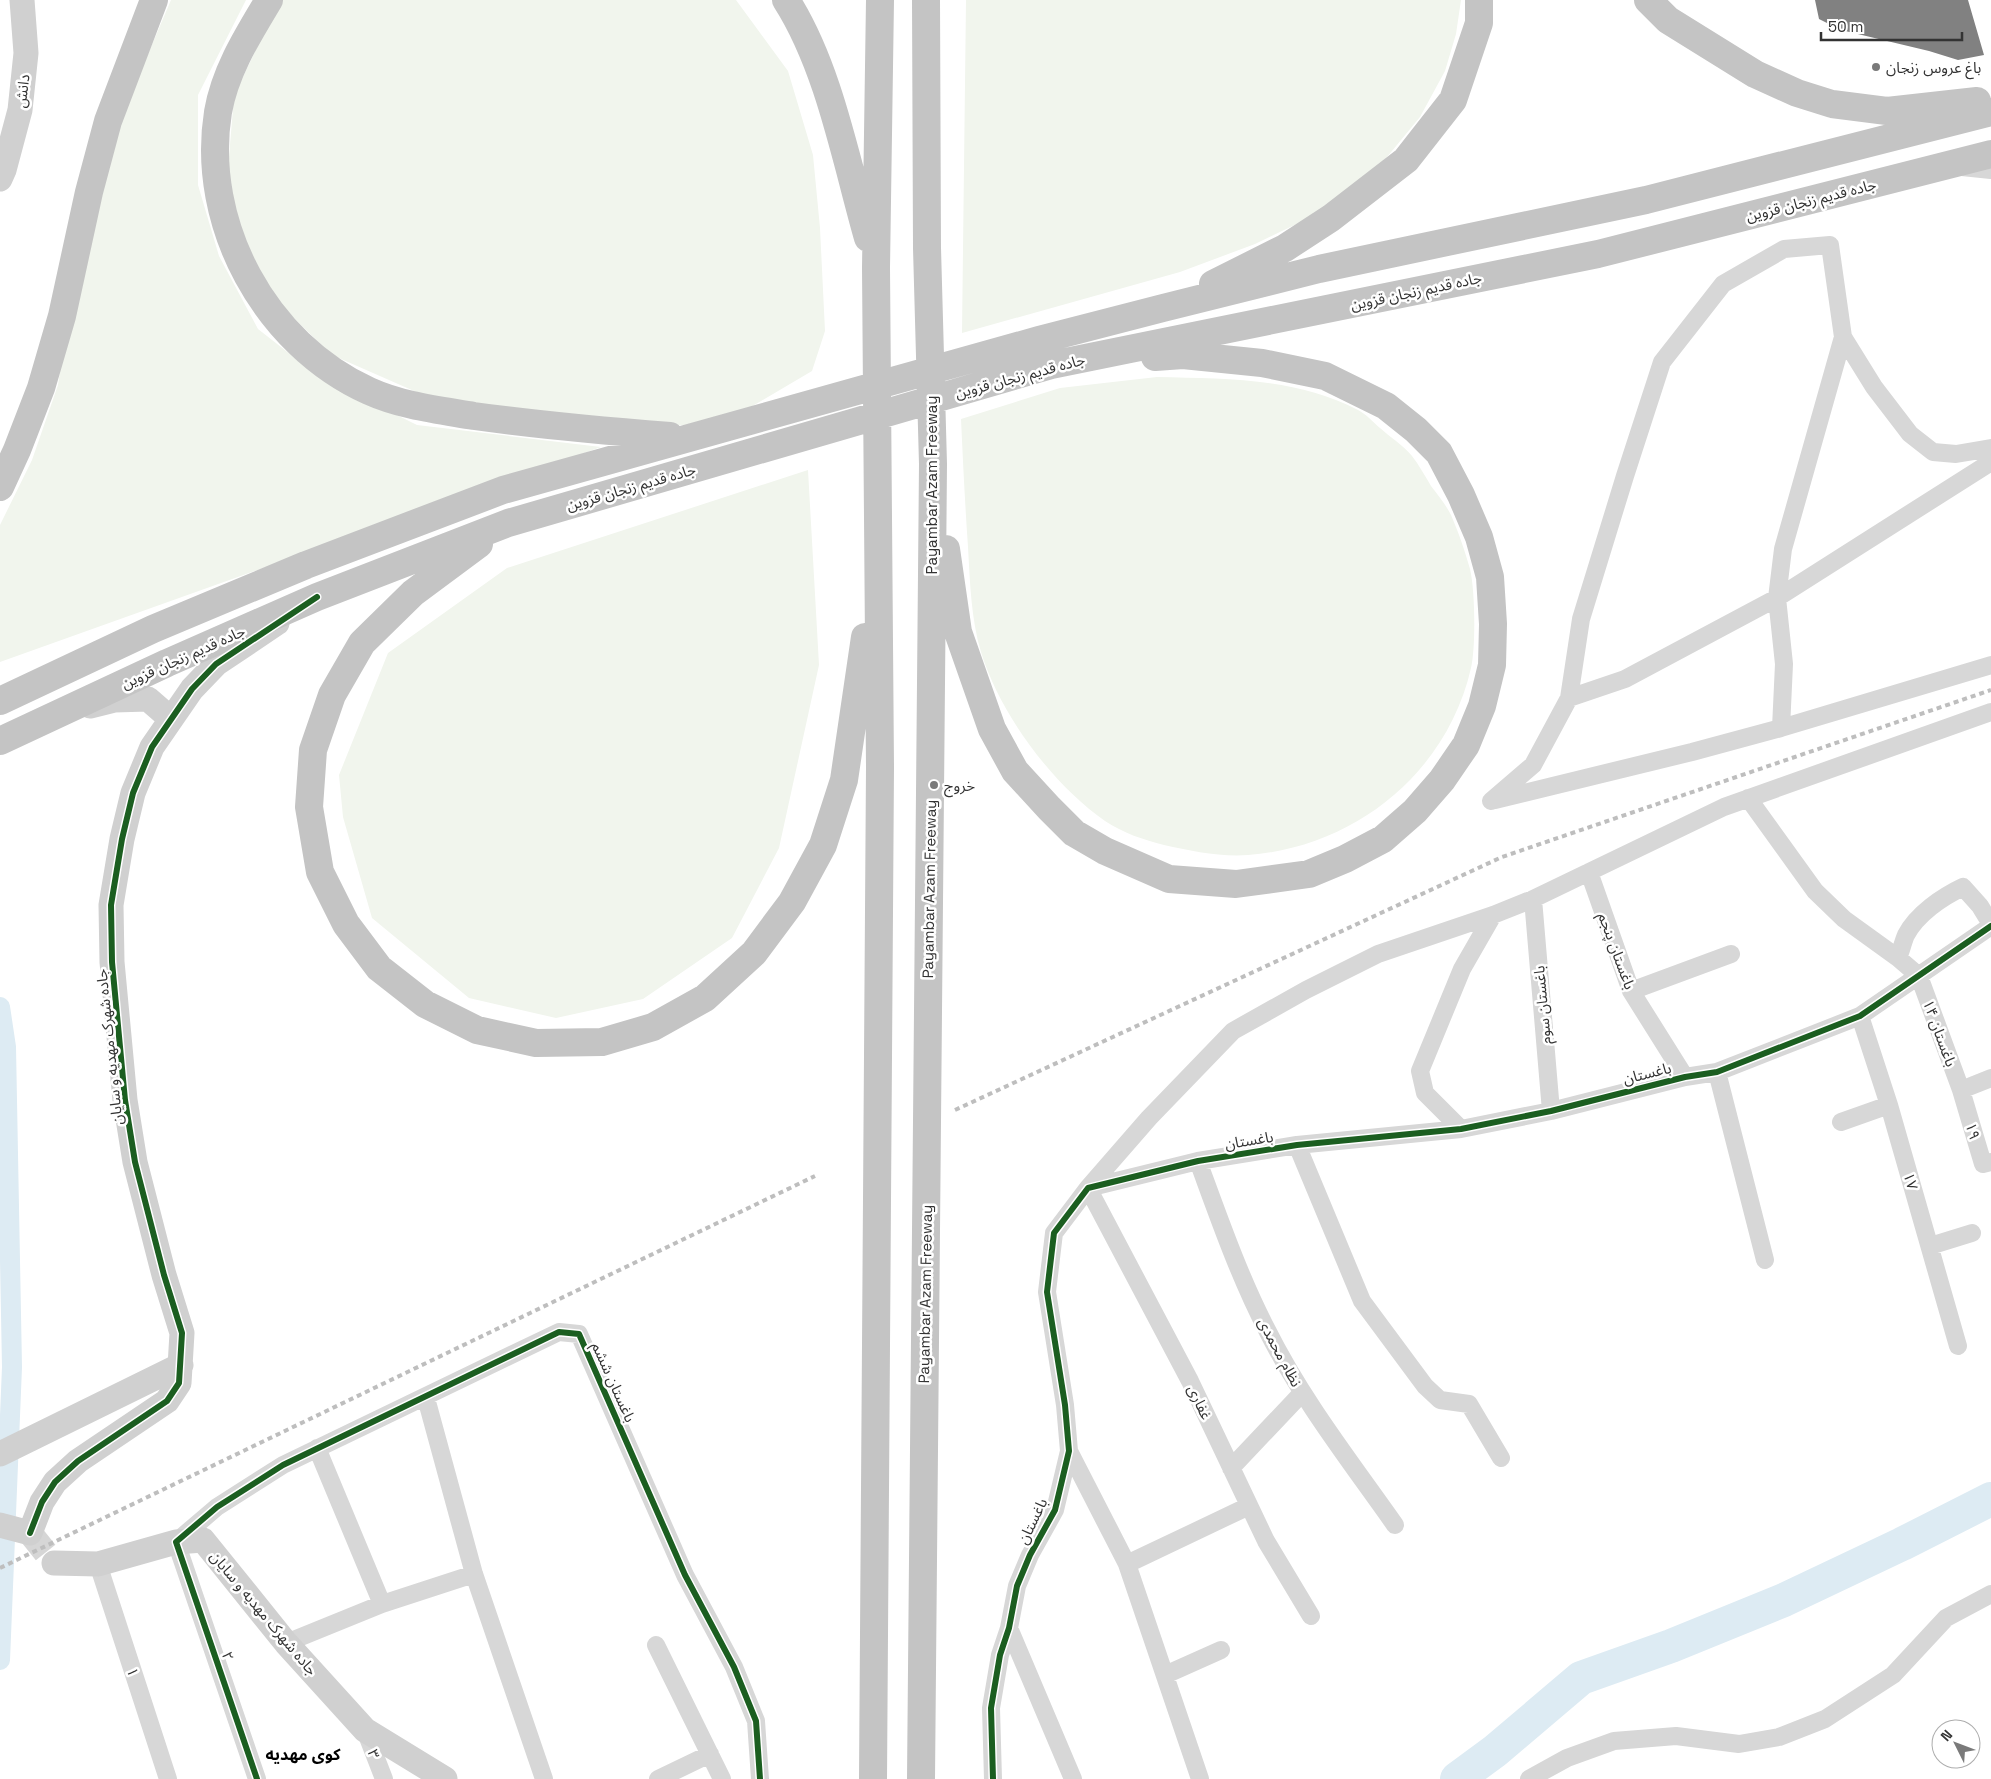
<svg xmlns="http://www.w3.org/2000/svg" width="1991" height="1779" font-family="'Space Grotesk','Noto Sans Arabic',sans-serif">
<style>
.green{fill:#f1f5ed}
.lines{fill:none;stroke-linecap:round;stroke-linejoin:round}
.canal{stroke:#ddebf3;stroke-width:20}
.river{stroke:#ddebf3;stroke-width:34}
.building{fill:#818181}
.secondary-tunnel{stroke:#d6d6d6;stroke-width:25;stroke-dasharray:25 12;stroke-linecap:butt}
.street{stroke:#d7d7d7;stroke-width:18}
.secondary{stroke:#d0d0d0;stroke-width:25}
.highway{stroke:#c4c4c4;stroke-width:28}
.rail{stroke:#bebebe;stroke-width:4;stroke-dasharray:5 4;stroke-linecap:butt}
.cycleway-casing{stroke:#fff;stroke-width:9}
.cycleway{stroke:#1b5e20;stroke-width:6}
.poi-dot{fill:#7a7a7a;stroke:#fff;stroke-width:2}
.labels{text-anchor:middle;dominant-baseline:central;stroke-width:5;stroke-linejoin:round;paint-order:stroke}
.poi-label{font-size:15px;fill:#333;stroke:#fff;text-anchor:start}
.street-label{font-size:15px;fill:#333;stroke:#fff}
.neighbourhood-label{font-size:16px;font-weight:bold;fill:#000;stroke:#fff}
</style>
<rect width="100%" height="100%" fill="#fff"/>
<path class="green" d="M171,0H246L198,95V185L219,256L258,329L318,376L417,425L601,447L0,662V525L32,460L58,385L80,233L139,75Z
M282,0H736L788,71L813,155L820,228L825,331L812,371L744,411L685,425L643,426L430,398L332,355L274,299L235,226L228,169L234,96L277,5Z
M966,0H1461L1456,34L1445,71L1420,117L1387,157L1354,188L1305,220L1255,244L1180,272L962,333Z
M1157,377C1226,379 1295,377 1358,410C1366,414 1373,422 1380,428C1390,437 1403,445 1412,456C1419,465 1425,476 1431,486C1438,495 1446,505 1451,515C1458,531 1465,551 1470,569C1475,589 1476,647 1471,668C1447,773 1355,847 1248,855C1220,857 1191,851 1164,845C1144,840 1123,833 1105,821C1052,784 1000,714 981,652C971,619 970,582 968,547C965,504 963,462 961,419L1060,388Z
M808,470L819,665L779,848L732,938L643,999L556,1018L469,998L372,918L343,817L339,775L388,653L507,568Z"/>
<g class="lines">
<path class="canal" d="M0,1007L6,1047L12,1367L0,1660"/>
<path class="river" d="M1457,1779L1495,1751L1581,1678L1671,1646L1784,1600L1902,1544L1991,1499"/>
</g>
<path class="building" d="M1815,0H1968L1984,55L1958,60L1929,51L1841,30L1819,19Z"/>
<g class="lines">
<path class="secondary-tunnel" d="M30,1533L54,1563"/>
<path class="street" d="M1962,167L1991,170
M1569,698L1625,679L1777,598L1991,462
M1781,728L1784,664L1777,598L1783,549L1843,337
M1748,798L1815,891L1844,919L1898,958L1919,976L1961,1090L1983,1164L1991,1162
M1495,800L1692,752L1781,728L1991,665
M1491,801L1533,765L1569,698L1581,619L1625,476L1662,362L1723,284L1784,249L1830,245L1843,337L1874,387L1910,434L1933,452L1956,454L1991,448
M1589,872L1631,991L1685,1077
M1533,899L1551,1111
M1898,958C1901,951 1903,942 1906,935C1917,914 1942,897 1963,887L1980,906L1991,924
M1631,991L1731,954
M1860,1016L1889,1105L1958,1346
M1717,1072L1765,1260
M1961,1090L1991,1078
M1841,1122L1889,1105
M1461,1129L1425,1093L1420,1071L1462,969L1493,915
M1297,1145L1362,1301L1425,1386L1440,1400L1469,1404L1501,1458
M1198,1161C1219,1218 1239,1276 1267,1330C1302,1400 1350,1461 1395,1525
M1930,1246L1972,1233
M426,1398L474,1574L544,1779
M317,1448L382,1604
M1069,1451L1127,1564L1200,1779
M1231,1468L1302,1393
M98,1564L168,1779
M1127,1564L1249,1506
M1311,1616L1266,1541L1190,1381L1088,1188L1149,1118L1233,1031L1306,990L1378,954L1493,915L1533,899L1724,807L1991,712
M1009,1628L1073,1779
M286,1643L382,1604L474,1574
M656,1645L722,1779
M1165,1675L1221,1650
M365,1730L384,1779
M257,1779L176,1542L217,1507L283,1465L559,1332L579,1334L685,1575L734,1667L756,1721L760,1779
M658,1779L710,1754
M993,1779L991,1708L1000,1655L1009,1628L1017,1586L1030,1555L1055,1510L1069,1451L1065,1405L1047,1292L1054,1233L1088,1188L1198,1161L1297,1145L1461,1129L1551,1111L1685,1077L1717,1072L1860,1016L1991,926
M1529,1779L1567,1758L1614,1741L1676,1736L1739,1744L1779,1737L1825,1719L1893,1675L1946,1618L1991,1594"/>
<path class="secondary" d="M0,179L4,170L20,110L26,53L22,0
M90,706L114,700L148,699L171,719
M0,1454L181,1365
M0,1525L30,1533L42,1502L55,1482L78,1461L167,1401L179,1383L182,1333L164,1275L135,1162L125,1100L112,962L111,905L122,839L133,793L152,747L192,689L216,664L277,623
M54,1563L98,1564L176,1542L203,1540L286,1643L365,1730L445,1779"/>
<path class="highway" d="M269,0C248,35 225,71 218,112C200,224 265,344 369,391C402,406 439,410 474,416C539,425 605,431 670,436
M786,0C829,67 846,161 868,238
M1648,0L1668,20L1755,74L1797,93L1832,104L1887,111L1977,101
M1213,284L1285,248L1331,218L1406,160L1453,100L1479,23V0
M0,487L17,450L41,388L62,316L89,192L108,121L154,0
M479,544L413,593L362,643L332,695L313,750L309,807L320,872L346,924L379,968L425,1004L477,1030L536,1043L602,1042L653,1027L705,998L754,953L792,902L823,845L844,780L865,637
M946,549L958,632L992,729L1015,771L1049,808L1074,833L1105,851L1169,879L1236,884L1309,874L1345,859L1383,839L1415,811L1442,780L1466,745L1482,706L1492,665L1493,624L1490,577L1479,537L1461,495L1439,453L1416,430L1386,406L1325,376L1262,363L1183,355L1155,357
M0,701L153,629L306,565L503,490L1039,340L1163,308L1319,269L1646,200L1991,112
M0,741L167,663L317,597L508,523L1051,365L1598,254L1991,154
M873,1779L880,767L876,268L880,0
M921,1779L933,464L927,248L926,0"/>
<path class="rail" d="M955,1110L1502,857L1991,690
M0,1568L815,1176"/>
<g class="cycleway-casing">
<path id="cycleway" d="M30,1533L42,1502L55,1482L78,1461L167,1401L179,1383L182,1333L164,1275L135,1162L125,1100L112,962L111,905L122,839L133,793L152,747L192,689L216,664L317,597
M257,1779L176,1542L217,1507L283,1465L559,1332L579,1334L685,1575L734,1667L756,1721L760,1779
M993,1779L991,1708L1000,1655L1009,1628L1017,1586L1030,1555L1055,1510L1069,1451L1065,1405L1047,1292L1054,1233L1088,1188L1198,1161L1297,1145L1461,1129L1551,1111L1685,1077L1717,1072L1860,1016L1991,926"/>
</g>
<use href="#cycleway" class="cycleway"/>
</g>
<g class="poi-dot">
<circle cx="1876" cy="67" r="5"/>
<circle cx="934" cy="785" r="5"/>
</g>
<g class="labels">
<g class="poi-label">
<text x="1886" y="67">باغ عروس زنجان</text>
<text x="944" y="785">خروج</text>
</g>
<g class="street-label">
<text transform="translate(22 91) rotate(-83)">دانش</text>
<text transform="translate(1811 200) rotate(-14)">جاده قدیم زنجان قزوین</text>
<text transform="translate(1416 291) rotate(-12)">جاده قدیم زنجان قزوین</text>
<text transform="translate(1020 376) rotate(-15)">جاده قدیم زنجان قزوین</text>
<text transform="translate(931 485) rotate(-90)">Payambar Azam Freeway</text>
<text transform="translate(631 487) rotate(-16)">جاده قدیم زنجان قزوین</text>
<text transform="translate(183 657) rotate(-24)">جاده قدیم زنجان قزوین</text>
<text transform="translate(929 889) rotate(-89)">Payambar Azam Freeway</text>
<text transform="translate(1617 951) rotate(70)">باغستان پنجم</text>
<text transform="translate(1542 1005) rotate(-95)">باغستان سوم</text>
<text transform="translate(1940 1033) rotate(70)">باغستان ۱۴</text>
<text transform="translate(109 1047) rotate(-96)">جاده شهرک مهدیه و سایان</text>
<text transform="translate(1647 1073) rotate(-14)">باغستان</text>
<text transform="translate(1973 1131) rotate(73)">۱۹</text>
<text transform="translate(1249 1140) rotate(-9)">باغستان</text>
<text transform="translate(1911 1181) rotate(74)">۱۷</text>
<text transform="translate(925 1294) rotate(-89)">Payambar Azam Freeway</text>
<text transform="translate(1280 1352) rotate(62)">نظام محمدی</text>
<text transform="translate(614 1382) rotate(66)">باغستان ششم</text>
<text transform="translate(1200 1402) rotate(65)">غفاری</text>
<text transform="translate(1032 1521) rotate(-64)">باغستان</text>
<text transform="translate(264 1613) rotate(50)">جاده شهرک مهدیه و سایان</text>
<text transform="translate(228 1656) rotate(71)">۲</text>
<text transform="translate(133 1672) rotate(72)">۱</text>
<text transform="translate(374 1754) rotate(70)">۳</text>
</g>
<g class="neighbourhood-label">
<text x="303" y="1754">کوی مهدیه</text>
</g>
</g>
<g transform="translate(1956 1744) rotate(312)"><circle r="24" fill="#ffffff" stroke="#adadad"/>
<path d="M0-4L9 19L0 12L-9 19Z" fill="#7a7a7a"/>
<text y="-8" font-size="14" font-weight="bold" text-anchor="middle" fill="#333333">N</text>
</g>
<path d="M1821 32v8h141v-8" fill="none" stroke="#333333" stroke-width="2.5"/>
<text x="1828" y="32" font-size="15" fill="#333333" stroke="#ffffff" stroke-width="4" paint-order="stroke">50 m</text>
</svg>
